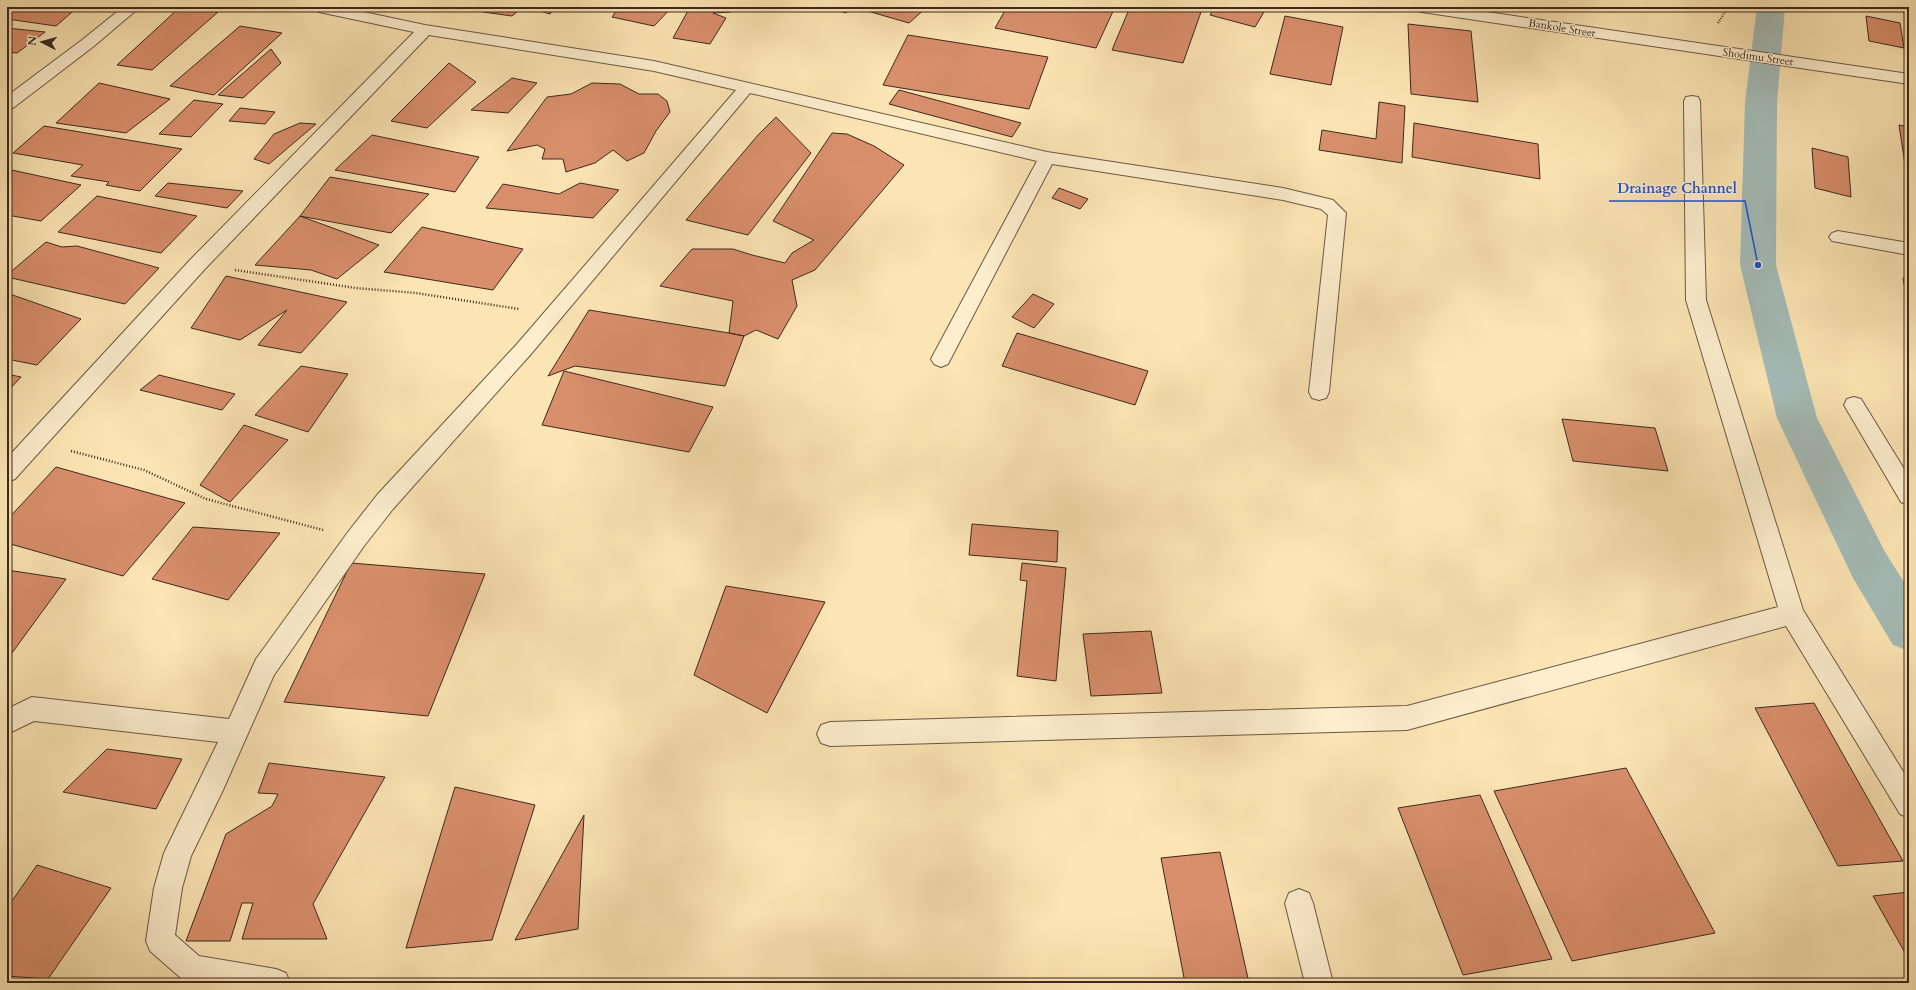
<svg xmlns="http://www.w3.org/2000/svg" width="1916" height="990" font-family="Cardo,serif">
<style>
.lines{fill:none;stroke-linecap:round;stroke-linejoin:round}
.canal{fill:#a4bcb8;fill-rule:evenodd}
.building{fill:#d98f6c;stroke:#3c291f}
.minor-casing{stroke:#6c5844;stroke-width:2}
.path-far1{stroke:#3c291f;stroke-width:2;stroke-dasharray:1 1.5;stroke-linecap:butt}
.path{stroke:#3c291f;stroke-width:2.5;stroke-dasharray:1 2;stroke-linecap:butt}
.minor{fill:#fdeece;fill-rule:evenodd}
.labels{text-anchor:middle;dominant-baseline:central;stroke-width:3;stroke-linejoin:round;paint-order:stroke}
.far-street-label{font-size:11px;fill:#3c291f;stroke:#fdeece}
.leader{fill:none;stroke:#1d4ed8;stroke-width:1.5}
.callout-dot{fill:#1d4ed8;stroke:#fdeece;stroke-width:1.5}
.callout-label{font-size:14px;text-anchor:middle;font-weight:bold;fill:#1d4ed8;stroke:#fdeece;stroke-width:3;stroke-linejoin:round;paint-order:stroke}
</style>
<rect width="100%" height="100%" fill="#fce5b4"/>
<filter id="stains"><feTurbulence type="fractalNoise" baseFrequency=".005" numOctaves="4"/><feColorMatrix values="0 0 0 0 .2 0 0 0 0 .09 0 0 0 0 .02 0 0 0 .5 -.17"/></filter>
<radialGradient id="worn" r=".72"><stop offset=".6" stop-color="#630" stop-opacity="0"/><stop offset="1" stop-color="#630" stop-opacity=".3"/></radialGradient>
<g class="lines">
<path class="canal" d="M1757,7H1785L1777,102L1776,265L1817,418L1885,552L1909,590V651L1893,645L1853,578L1777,418L1740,265L1745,102Z"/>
</g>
<path class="building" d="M7,7H78L56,26L7,19Z
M180,7L218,12L152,70L117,65Z
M488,7H523L512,16L483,12Z
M537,7H555L550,14L537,10Z
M619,7H672L654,26L612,17Z
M690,7H735L731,12L713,13L726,18L710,44L673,38Z
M828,7H851L846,13Z
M872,7H927L909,23L864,10Z
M1007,7H1115L1096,48L995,28Z
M1130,7H1172L1201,12L1183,63L1112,50Z
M1215,7H1267L1255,27L1210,15Z
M1903,10L1909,11V29Z
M1285,16L1343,27L1331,85L1270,74Z
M1866,16L1900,23L1904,48L1869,41Z
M1408,24L1471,31L1478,102L1411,94Z
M240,26L282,33L214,95L170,86Z
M7,28L45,32L17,53L7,52Z
M908,35L1048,57L1029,109L883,85Z
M271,49L281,63L243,98L218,95Z
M449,63L476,82L427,128L391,121Z
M512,78L537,83L508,113L471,110Z
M99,83L170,99L126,133L56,123Z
M592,83L620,84L639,94H658L667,101L670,112L656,131L644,153L627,161L613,150L595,163L566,172L563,159H542L545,149L537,145L507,151L547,97L571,94Z
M899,90L1021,123L1012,137L889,104Z
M194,100L223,104L191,137L159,134Z
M1379,102L1405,106L1402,163L1319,150L1322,130L1376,139Z
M240,108L275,112L265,124L229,121Z
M776,117L811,153L748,235L686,220L758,135Z
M300,123L316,124L269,164L254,159L274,134Z
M1414,123L1538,144L1540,179L1412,157Z
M1899,125L1909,127V172L1906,171Z
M44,126L182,149L140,191L106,185L109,182L71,176L83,165L13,153Z
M832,133L847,134L874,146L904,165L815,270L792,280L797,306L778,339L756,330L744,336L729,333L733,301L660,286L692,249H733L752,255L785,263L792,253L814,240L773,221Z
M372,135L479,157L455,192L335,170Z
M1812,148L1848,157L1851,197L1815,188Z
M7,169L81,185L41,221L7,215Z
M330,177L429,194L391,233L300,216Z
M168,183L243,191L227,208L155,196Z
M580,183L619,190L593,218L486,208L503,184L559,194Z
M1059,188L1088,199L1080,209L1052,198Z
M97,196L197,216L161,253L58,232Z
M300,216L379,245L337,279L311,270L255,265Z
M422,227L523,249L493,290L384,272Z
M46,242L62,247L77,246L159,268L125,304L7,277V275Z
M226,276L347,302L301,353L258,345L287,310L240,340L191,328Z
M1903,278L1909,279V310Z
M7,293L81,319L37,365L7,359Z
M1033,294L1054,304L1034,328L1012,317Z
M589,310L729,333L744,336L725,386L575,366L548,376Z
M1017,333L1148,371L1135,405L1002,366Z
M301,366L348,374L308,432L255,415Z
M564,371L713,407L689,452L542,425Z
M7,374L21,377L7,392Z
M159,375L235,394L222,410L140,390Z
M1562,419L1655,428L1668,471L1573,461Z
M244,425L288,440L230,502L200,485Z
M56,467L185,503L123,576L7,543V520Z
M972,524L1058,531L1057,562L969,555Z
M193,527L280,533L228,600L152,579Z
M351,563L485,574L428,716L284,702Z
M1022,563L1066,568L1056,681L1017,676L1027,581L1020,580Z
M7,570L66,579L12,653H7Z
M726,586L825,602L767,713L694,675Z
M1151,631L1162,693L1091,696L1083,634Z
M1814,703L1903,861L1838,866L1755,708Z
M107,749L182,759L156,809L63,792Z
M269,763L385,777L313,904L327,939H242L253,903H242L230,941H186L226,834L272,806L278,794L258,793Z
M1626,768L1715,933L1572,961L1494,791Z
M455,787L535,805L492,940L406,948Z
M1480,795L1552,959L1463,975L1398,808Z
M584,815L578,929L515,940Z
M1220,852L1249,983H1185L1161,858Z
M37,865L111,888L48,979L7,976V908Z
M1909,892V960L1873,896Z"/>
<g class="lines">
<g class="minor-casing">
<path id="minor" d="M123,7H140L94,46L13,108L7,109V96L82,40Z
M311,7H340L425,25L654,61L1047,152L1283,188L1333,200L1346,213L1329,392L1326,398L1319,400L1312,398L1309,392L1328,215L1321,209L1283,200L1052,164L948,364L941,367L934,364L931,359L1037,161L750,93L531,354L393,509L364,546L274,675L223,790L191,856L182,888L175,935L199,956L276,969L286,973L290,983H191L182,979L150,951L146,941L154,888L164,853L218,742L34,721L7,734V709L32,697L229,719L256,659L348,532L377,495L517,344L736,90L654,71L429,35L204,270L15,479L7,482V458L190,260L414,32L319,12L314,10Z
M1414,7H1453L1909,74V84L1422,12L1417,10Z
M1692,96L1698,97L1700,101L1706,300L1803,610L1909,781V818L1900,814L1786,626L1407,730L830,746L821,743L817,734L821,725L830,722L1407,706L1778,607L1686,300L1684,101L1686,97Z
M1838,231L1909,243V255L1832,241L1829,237L1832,233Z
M1854,397L1861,399L1909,477V505L1901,502L1844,405L1847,399Z
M1299,889L1309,893L1313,903L1333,983H1305L1285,903L1289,893Z"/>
</g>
<path class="path-far1" d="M1718,23L1728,7"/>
<path class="path" d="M235,270L356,288L416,293L519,309
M71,451L144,470L206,499L323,530"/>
<use href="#minor" class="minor"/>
</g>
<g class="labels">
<g class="far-street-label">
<text transform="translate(1562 28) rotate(9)">Bankole Street</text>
<text transform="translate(1758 57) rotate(8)">Shodimu Street</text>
</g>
</g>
<path class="leader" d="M1758 265L1745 201H1609"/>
<circle class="callout-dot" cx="1758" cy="265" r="4"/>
<g class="callout-label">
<text x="1677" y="193">Drainage Channel</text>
</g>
<rect width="1916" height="990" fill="none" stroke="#fce5b4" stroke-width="24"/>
<rect x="8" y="8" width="1900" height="974" fill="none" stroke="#3c291f" stroke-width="2"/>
<rect x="12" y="12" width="1892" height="966" fill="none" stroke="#3c291f"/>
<g transform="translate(42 42) rotate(276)" stroke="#fdeece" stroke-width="3" paint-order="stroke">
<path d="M0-3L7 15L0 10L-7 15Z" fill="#3c291f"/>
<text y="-6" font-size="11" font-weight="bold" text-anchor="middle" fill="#3c291f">N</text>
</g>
<rect width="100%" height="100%" filter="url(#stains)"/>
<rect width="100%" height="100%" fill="url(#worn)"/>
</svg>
